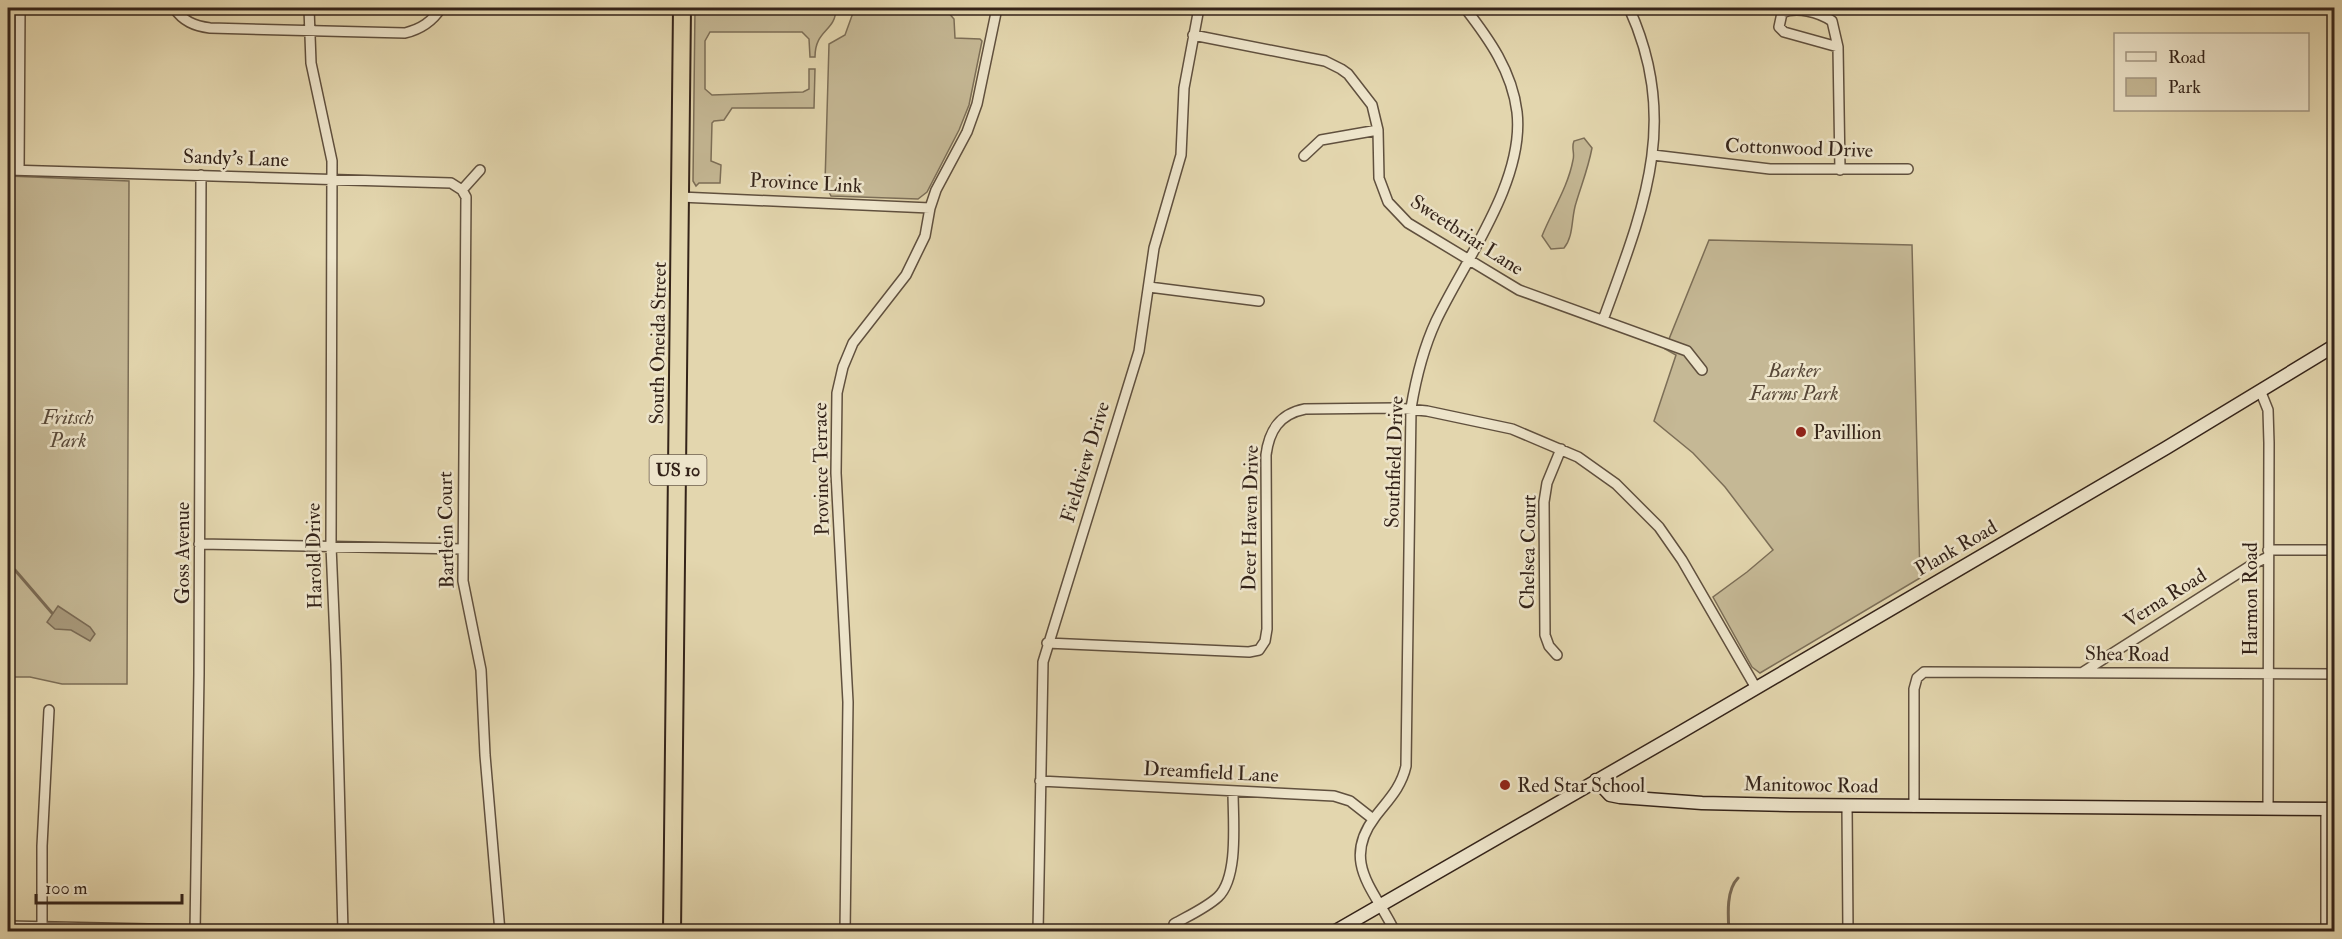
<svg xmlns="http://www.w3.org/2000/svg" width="2342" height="939" font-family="'IM FELL Double Pica',serif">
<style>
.green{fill:#c5b895;stroke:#7c6e57;stroke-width:1.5}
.water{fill:#a8997b;stroke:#7a6a54;stroke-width:1.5}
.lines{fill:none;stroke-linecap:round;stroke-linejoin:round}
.stream{stroke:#7a6a54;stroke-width:3}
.street-casing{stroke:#60503e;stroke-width:12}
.secondary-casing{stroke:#342319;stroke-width:15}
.highway-casing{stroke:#342319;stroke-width:20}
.street{stroke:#ede4ca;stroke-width:9}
.secondary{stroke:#ede4ca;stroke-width:12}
.highway{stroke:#e3d6ae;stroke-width:16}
.poi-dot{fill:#8f2418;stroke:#ede4ca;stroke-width:2}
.labels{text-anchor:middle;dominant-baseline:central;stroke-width:5;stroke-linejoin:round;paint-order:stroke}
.shield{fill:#ede4ca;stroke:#6c5d4e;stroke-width:1.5}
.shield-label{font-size:18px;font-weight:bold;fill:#342319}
.street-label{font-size:20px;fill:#342319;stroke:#ede4ca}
.park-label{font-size:20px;font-style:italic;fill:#584838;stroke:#ede4ca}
.poi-label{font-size:20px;fill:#342319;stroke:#ede4ca;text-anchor:start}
</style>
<rect width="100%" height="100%" fill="#e3d6ae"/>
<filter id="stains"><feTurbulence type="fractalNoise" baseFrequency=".00333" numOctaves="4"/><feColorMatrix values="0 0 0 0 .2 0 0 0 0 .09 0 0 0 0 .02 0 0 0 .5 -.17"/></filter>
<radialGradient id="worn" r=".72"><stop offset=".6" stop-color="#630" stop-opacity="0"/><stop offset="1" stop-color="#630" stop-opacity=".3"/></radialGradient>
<path class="green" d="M695,8H836C836,32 815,29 815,57H810L809,39L802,32H710L705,41V89L712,95L803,92L809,89V69H815L814,108H732L724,120L714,121L712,123L711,161L721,165L720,183H699L696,186L693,181Z
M919,8L947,11L954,19L955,38L980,39L982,41L969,105L959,130L927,192L918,199L831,196L825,183L829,44L845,35L854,10L919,11Z
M1584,138L1592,148C1588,169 1582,183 1576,203C1571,218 1574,236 1564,248L1551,249L1542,236C1552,211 1568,187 1573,160C1575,153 1571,148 1574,141Z
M8,176L129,181L127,684H62L30,677H8Z
M1709,240L1912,245L1920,578L1760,673L1752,667L1713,597L1747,572L1773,550L1725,487L1693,453L1654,421L1676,355L1665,349Z"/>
<path class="water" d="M58,606L90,627L95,634L90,641L71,630L55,629L47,622Z"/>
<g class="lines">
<path class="stream" d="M8,569L15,570L52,613
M1729,932C1728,915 1726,890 1738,878"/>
<g class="street-casing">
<path id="street" d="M174,8C183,21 194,26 210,28L405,33C421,29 432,22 441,8
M309,8L311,63L332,161L331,546L336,664L343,932
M1193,35L1325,61L1341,69L1348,74L1372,105L1378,130L1379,178L1388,202L1408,223L1519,290L1687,351L1702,370
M1838,47L1784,32L1779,27L1782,13C1796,6 1819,12 1832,21L1838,47L1840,170
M1653,155L1770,169H1908
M1304,156L1321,140L1378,130
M8,170L451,183L462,190L466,197L463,581L481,670L485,755L500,932
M19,170L20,8
M462,190L480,170
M680,197L930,208
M1149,287L1259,301
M1603,320C1643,210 1681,122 1629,8
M2260,390L2268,410L2269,443L2268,809
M199,544L463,549
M2268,550H2334
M1047,643L1249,652L1259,650L1265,641L1267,629L1266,455C1269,431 1279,414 1305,409L1396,408L1427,411L1512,429L1578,457L1616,484L1659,527L1682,560L1756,688
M1557,655L1549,646L1545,635L1544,502L1547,483L1561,449
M2083,672L2253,564L2268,557
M1040,781L1334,796L1350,801L1373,819
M1847,806L1848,932
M1914,807V689L1917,678L1924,672L2334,674
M2326,809V932
M1174,924C1188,916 1206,908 1218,897C1239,877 1233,820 1233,791
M8,926L195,930
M42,932V846L49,710
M195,932L199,674L201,175
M845,932L848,702L836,473L837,393L843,367L853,343L906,275L925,236L930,208L936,190L967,132L977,104L997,8
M1038,932L1043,662L1139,351L1154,248L1181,155L1184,88L1199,8
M1395,932C1376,891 1340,863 1375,817C1388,800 1401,788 1406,766L1411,408C1416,378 1423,349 1436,321C1465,260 1525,181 1517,112C1512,71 1489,39 1465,8"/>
</g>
<g class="secondary-casing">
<path id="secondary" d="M1596,780L1610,795L1620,797L1702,803L1791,805L2334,809
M1334,932L1676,735L2166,448L2334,346"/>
</g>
<g class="highway-casing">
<path id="highway" d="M672,932L682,8"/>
</g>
<use href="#street" class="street"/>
<use href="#secondary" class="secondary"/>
<use href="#highway" class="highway"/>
</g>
<g class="poi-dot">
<circle cx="1801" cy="432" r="6"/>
<circle cx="1505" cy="785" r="6"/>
</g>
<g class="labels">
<rect class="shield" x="649.5" y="455" width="57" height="30" rx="4.5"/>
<g class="shield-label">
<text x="678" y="470">US 10</text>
</g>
<g class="street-label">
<text transform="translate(1799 148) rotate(2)">Cottonwood Drive</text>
<text transform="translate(236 158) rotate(2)">Sandy's Lane</text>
<text transform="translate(806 183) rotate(3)">Province Link</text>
<text transform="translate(1467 235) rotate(33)">Sweetbriar Lane</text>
<text transform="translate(658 343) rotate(-89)">South Oneida Street</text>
<text transform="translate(1085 462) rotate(-73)">Fieldview Drive</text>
<text transform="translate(1394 462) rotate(-88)">Southfield Drive</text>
<text transform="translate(821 469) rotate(-91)">Province Terrace</text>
<text transform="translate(1250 518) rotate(-89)">Deer Haven Drive</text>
<text transform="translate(446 530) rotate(-91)">Bartlein Court</text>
<text transform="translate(1956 548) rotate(-30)">Plank Road</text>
<text transform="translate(1528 552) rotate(-89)">Chelsea Court</text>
<text transform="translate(182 553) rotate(-90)">Goss Avenue</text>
<text transform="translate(314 556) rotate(-91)">Harold Drive</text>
<text transform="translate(2165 598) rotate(-32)">Verna Road</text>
<text transform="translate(2250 599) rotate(-90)">Harmon Road</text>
<text transform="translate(2127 654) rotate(1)">Shea Road</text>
<text transform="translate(1211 772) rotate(3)">Dreamfield Lane</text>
<text transform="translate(1811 785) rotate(1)">Manitowoc Road</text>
</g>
<g class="park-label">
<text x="1794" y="370">Barker<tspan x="1794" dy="23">Farms Park</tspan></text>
<text x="68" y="417">Fritsch<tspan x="68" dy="23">Park</tspan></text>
</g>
<g class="poi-label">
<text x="1813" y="432">Pavillion</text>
<text x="1517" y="785">Red Star School</text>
</g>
</g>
<rect width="2342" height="939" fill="none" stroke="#e3d6ae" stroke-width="30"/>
<rect x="9" y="9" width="2324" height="921" fill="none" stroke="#342319" stroke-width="3"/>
<rect x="15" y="15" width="2312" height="909" fill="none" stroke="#342319" stroke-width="1.5"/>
<rect x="2114" y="33" width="195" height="78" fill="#ede4ca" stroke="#a39783" stroke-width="1.5"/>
<rect x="2126" y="52" width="30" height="9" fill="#ede4ca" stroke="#a39783" stroke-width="1.5"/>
<text x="2168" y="63" font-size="18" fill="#342319">Road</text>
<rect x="2126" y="78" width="30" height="18" fill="#c5b895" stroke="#a39783" stroke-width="1.5"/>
<text x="2168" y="93" font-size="18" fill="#342319">Park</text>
<path d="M36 894v9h146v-9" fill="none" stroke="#342319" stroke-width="3"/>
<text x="45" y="894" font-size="18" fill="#342319" stroke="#ede4ca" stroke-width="4.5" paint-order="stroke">100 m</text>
<rect width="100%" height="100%" filter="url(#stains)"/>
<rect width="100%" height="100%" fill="url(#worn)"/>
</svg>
